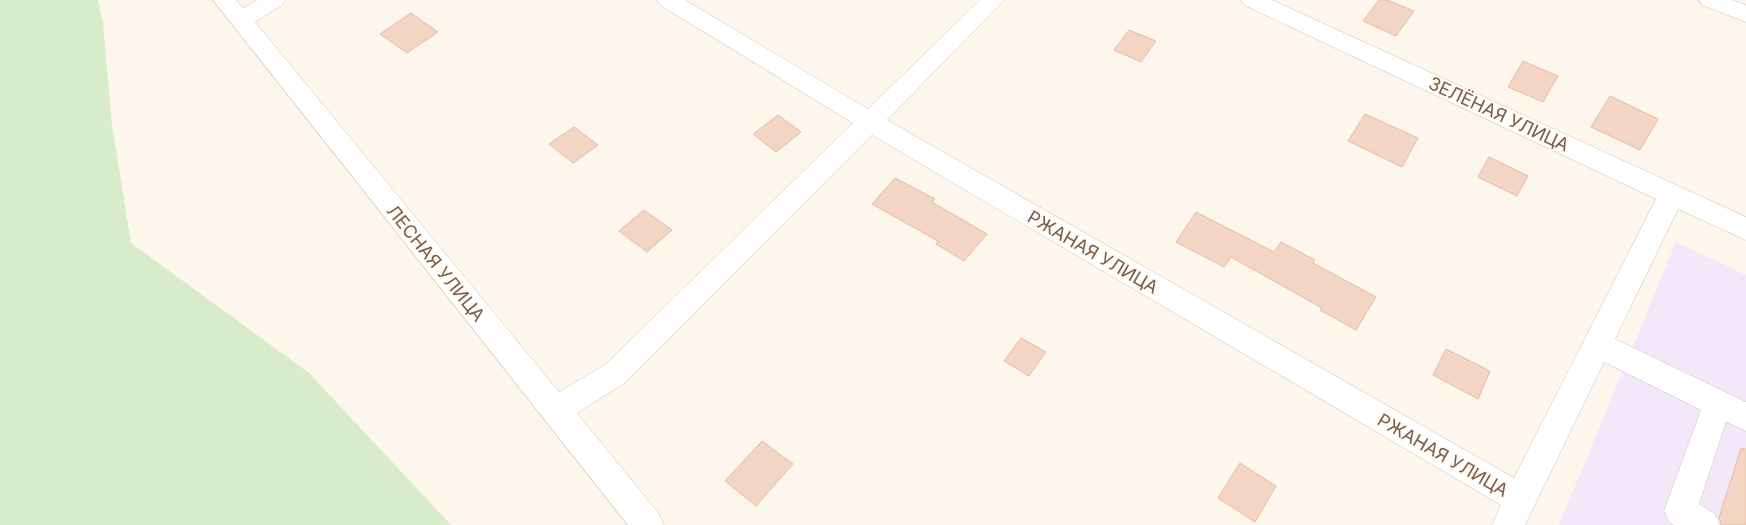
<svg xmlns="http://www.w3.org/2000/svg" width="1746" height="525" font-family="Inter,sans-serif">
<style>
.education{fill:#f3e8fa}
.green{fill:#d8ecc9}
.building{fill:#f3d5c3;stroke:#e6bba3}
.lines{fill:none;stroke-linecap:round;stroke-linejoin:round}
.minor-casing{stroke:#d1beb0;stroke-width:1}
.minor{fill:#fff;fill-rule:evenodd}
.labels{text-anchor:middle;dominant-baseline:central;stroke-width:4;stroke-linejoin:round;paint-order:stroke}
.street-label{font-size:18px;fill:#7a5c4d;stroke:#fffaf3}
</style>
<rect width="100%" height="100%" fill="#fdf6ec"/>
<path class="education" d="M1676,242L1746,275V525H1559Z"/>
<path class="green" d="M0,0H98L103,23L112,125L131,243L309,373L451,525H0Z"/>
<path class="building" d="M1379,0H1387L1414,11L1396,36L1363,21Z
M411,13L438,32L407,53L380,34Z
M1129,30L1156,41L1141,62L1114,50Z
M1523,61L1558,76L1543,102L1508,87Z
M1610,96L1658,119L1640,150L1591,127Z
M1365,114L1418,138L1402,167L1348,141Z
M778,115L801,132L776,152L753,134Z
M574,127L598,145L573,163L549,144Z
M1489,157L1528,176L1517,196L1478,177Z
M895,178L935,199L932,202L987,234L964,261L936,244L938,241L872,204Z
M644,210L672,230L647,252L619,231Z
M1196,212L1274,252L1281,242L1315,260L1313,263L1376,297L1356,330L1320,310L1322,308L1231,257L1224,267L1176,242Z
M1021,338L1046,352L1029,376L1004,361Z
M1446,349L1490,371L1478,399L1433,375Z
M762,441L793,464L756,506L725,481Z
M1741,448L1746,449V525H1722L1719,518Z
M1240,463L1276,486L1255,522L1218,498Z"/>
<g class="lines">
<g class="minor-casing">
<path id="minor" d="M213,0H236L243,8L257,0H285L282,5L255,22L559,392L606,364L853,123L660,5L657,0H685L868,109L980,0H1004L887,120L1514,478L1656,199L1244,5L1241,0H1272L1746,217V240L1678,209L1615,339L1746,402V431L1726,422L1699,504L1715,514L1720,525H1674L1669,522L1664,511L1701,410L1604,362L1525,525H1492L1501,505L872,135L626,382L577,413L659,514L664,525H628Z
M1699,0H1732L1746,5V22L1702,5Z"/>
</g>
<use href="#minor" class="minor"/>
</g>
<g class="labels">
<g class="street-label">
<text transform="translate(1499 114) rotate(25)">ЗЕЛЁНАЯ УЛИЦА</text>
<text transform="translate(1093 252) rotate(30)">РЖАНАЯ УЛИЦА</text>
<text transform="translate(436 263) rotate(51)">ЛЕСНАЯ УЛИЦА</text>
<text transform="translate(1443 455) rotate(30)">РЖАНАЯ УЛИЦА</text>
</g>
</g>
</svg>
